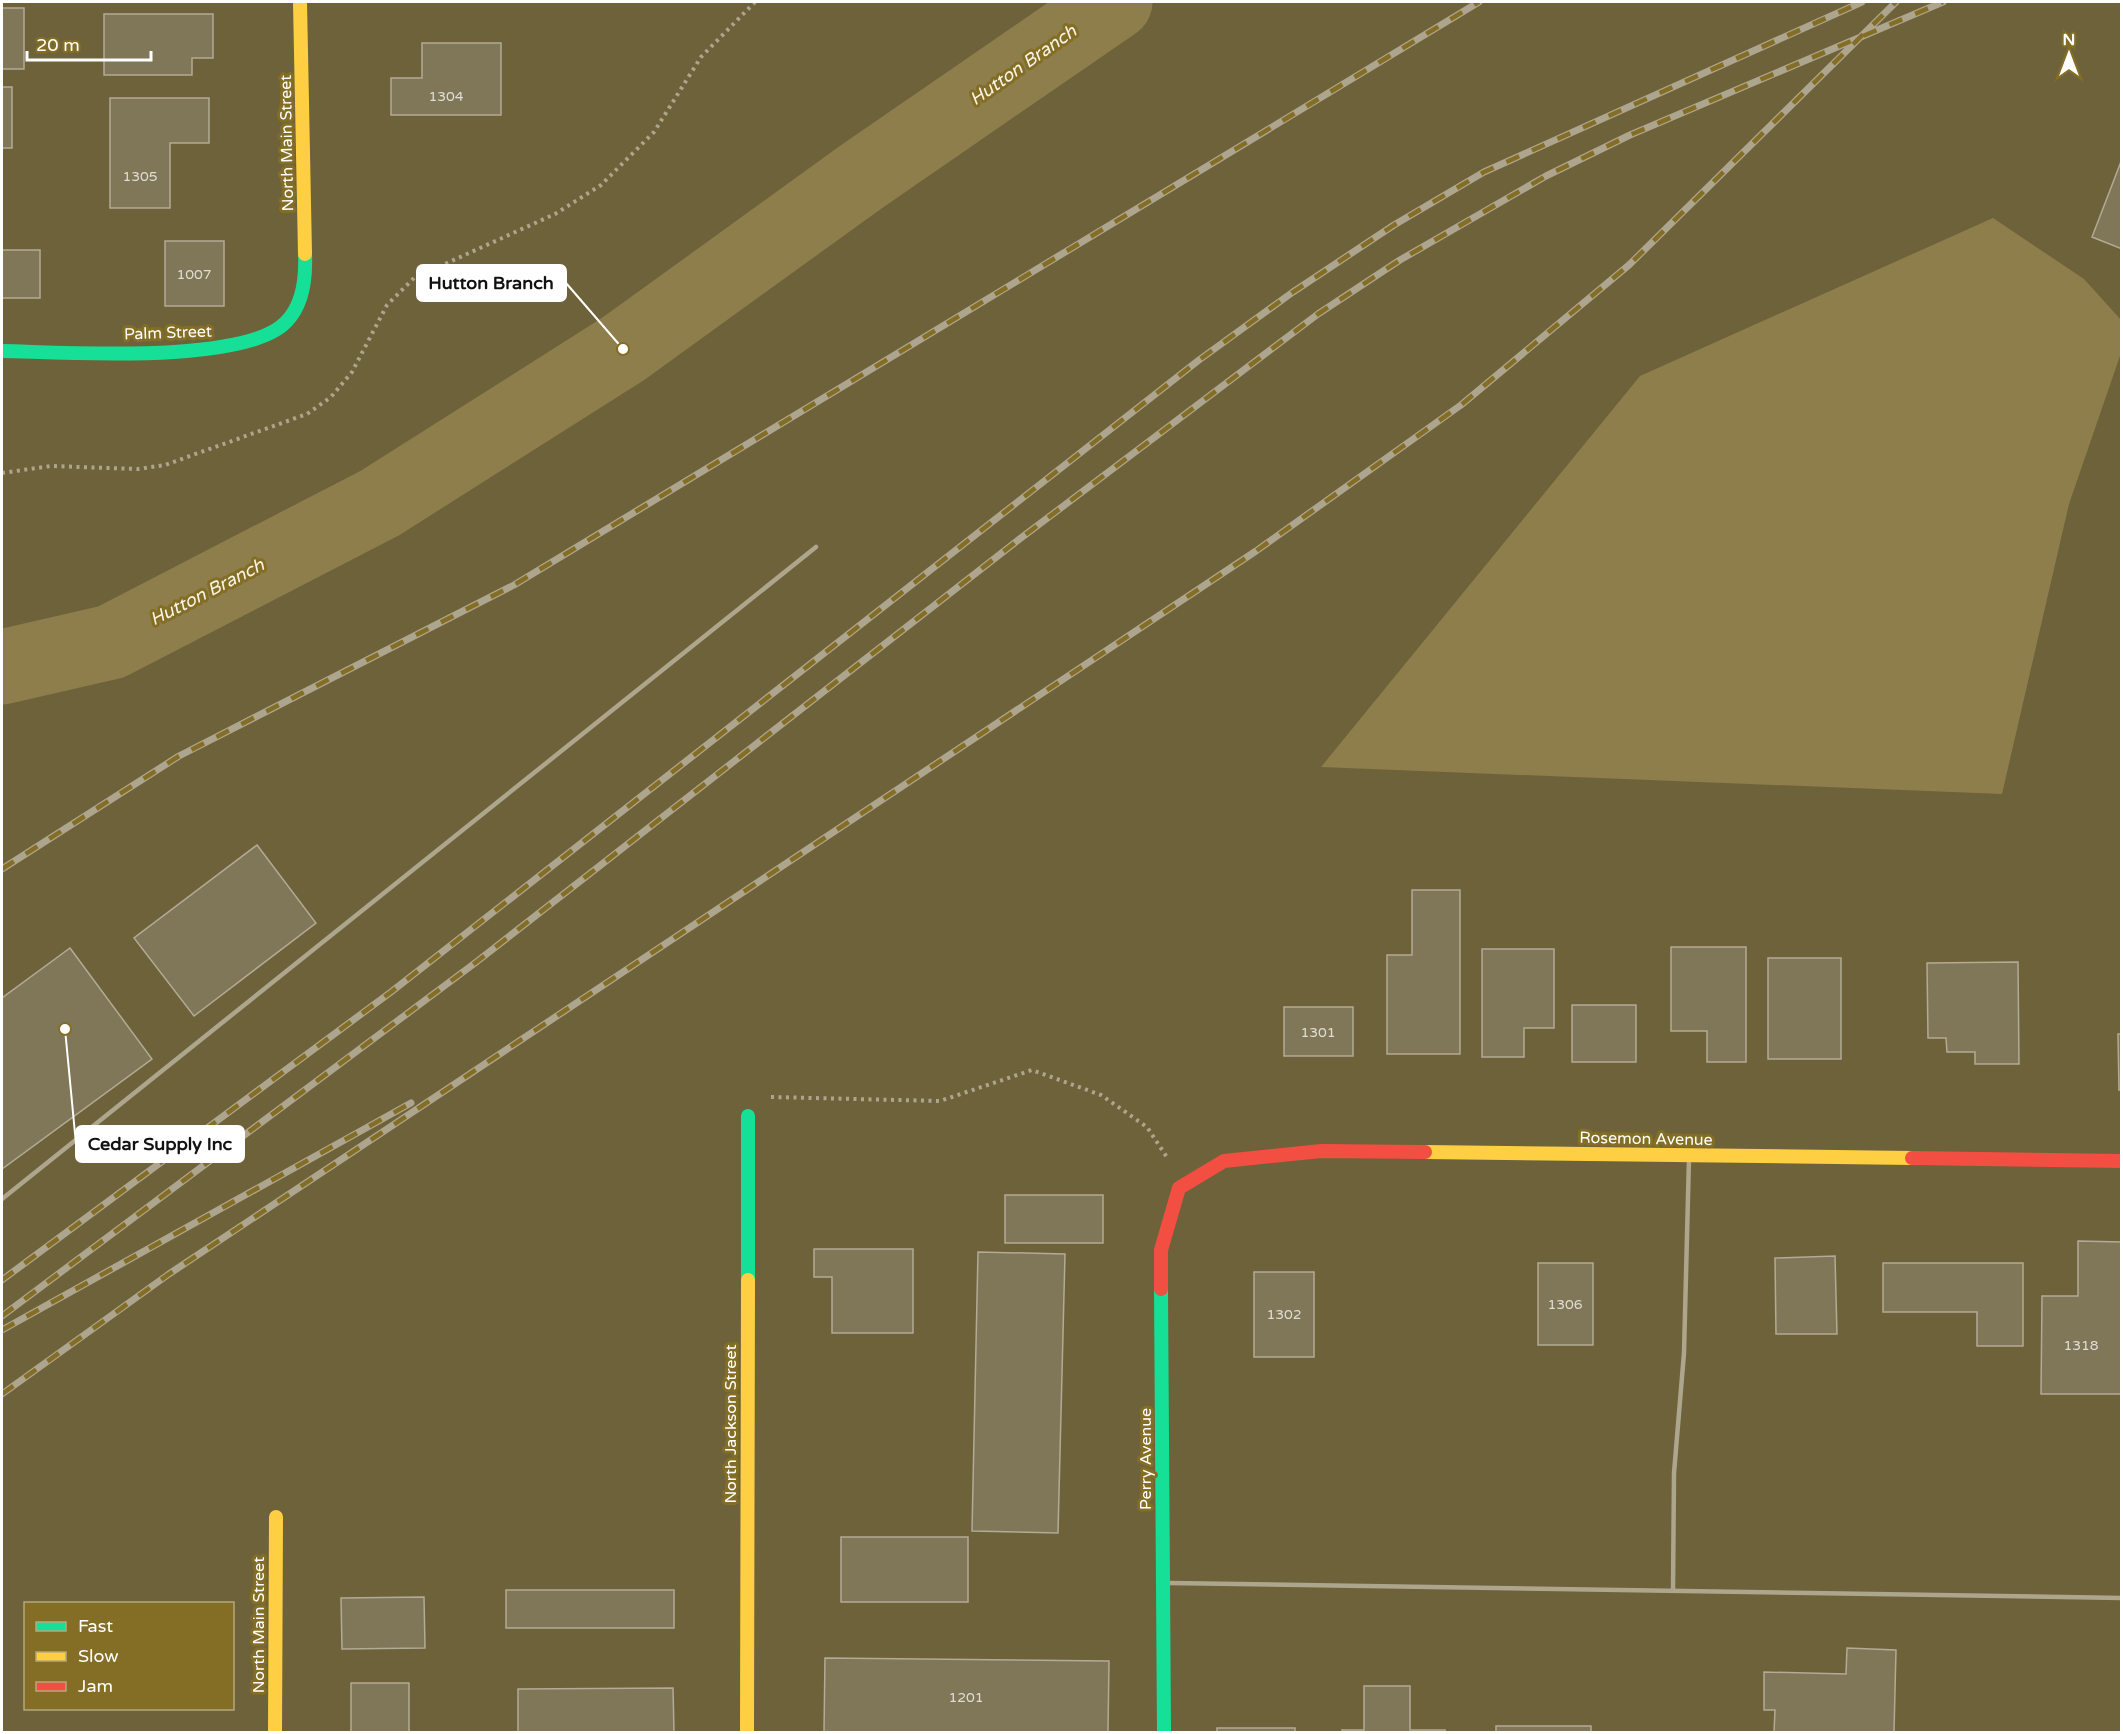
<svg xmlns="http://www.w3.org/2000/svg" width="2123" height="1734" font-family="'Varela Round',sans-serif">
<style>
.water{fill:#8d7e4b}
.lines{fill:none;stroke-linecap:round;stroke-linejoin:round}
.river{stroke:#8d7e4b;stroke-width:75}
.building{fill:#807758;stroke:#b2ab95;stroke-width:1.5}
.path{stroke:#ada68d;stroke-width:4;stroke-dasharray:3 4.5;stroke-linecap:butt}
.lane{stroke:#ada68d;stroke-width:4.5}
.fast{stroke:#16e098;stroke-width:14}
.slow{stroke:#ffcf43;stroke-width:14}
.jam{stroke:#f24e42;stroke-width:14}
.rail-casing{stroke:#ada58d;stroke-width:7}
.rail{stroke:#846e25;stroke-width:4.5;stroke-dasharray:14;stroke-linecap:butt}
.labels{text-anchor:middle;dominant-baseline:central;stroke-width:6;stroke-linejoin:round;paint-order:stroke}
.number-label{font-size:14px;fill:#dfddd5}
.street-label{font-size:16px;fill:#fff;stroke:#846e25}
.water-label{font-size:18px;font-style:italic;fill:#f9f5e7;stroke:#846e25}
.leader{fill:none;stroke:#fff;stroke-width:2}
.callout-dot{fill:#fff;stroke:#846e25;stroke-width:2}
.callout{fill:#fff;stroke:#fff;stroke-width:2}
.callout-label{font-size:18px;text-anchor:middle;font-weight:bold;fill:#111}
</style>
<rect width="100%" height="100%" fill="#6e623b"/>
<path class="water" d="M1993,218L2084,279L2122,321L2121,353L2069,504L2002,794L1321,767L1640,376Z"/>
<g class="lines">
<path class="river" d="M2,667L111,642L380,503L623,349L861,177L1115,2"/>
</g>
<path class="building" d="M2,8H24V69H2Z
M104,14H213V58H192V75H104Z
M422,43H501V115H391V78H422Z
M2,87H12V148H2Z
M110,98H209V143H170V208H110Z
M2122,159V249L2092,237Z
M165,241H224V306H165Z
M2,250H40V298H2Z
M257,845L316,923L194,1016L134,938Z
M1412,890H1460V1054H1387V955H1412Z
M1671,947H1746V1062H1707V1031H1671Z
M70,948L152,1059L2,1169V998Z
M1482,949H1554V1028H1524V1057H1482Z
M1768,958H1841V1059H1768Z
M2018,962L2019,1064H1975V1052H1947L1946,1038H1928L1927,963Z
M1572,1005H1636V1062H1572Z
M1284,1007H1353V1056H1284Z
M2118,1034H2122V1090H2119Z
M1005,1195H1103V1243H1005Z
M2078,1241L2122,1242V1394H2041L2042,1296H2078Z
M814,1249H913V1333H832V1277H814Z
M978,1252L1065,1254L1058,1533L972,1531Z
M1835,1256L1837,1334H1776L1775,1258Z
M1538,1263H1593V1345H1538Z
M1883,1263H2023V1346H1977V1312H1883Z
M1254,1272H1314V1357H1254Z
M841,1537H968V1602H841Z
M506,1590H674V1628H506Z
M424,1597L425,1648L342,1649L341,1598Z
M1847,1648L1896,1650L1894,1732H1774L1775,1710H1764V1672L1846,1674Z
M825,1658L1109,1661L1108,1732H824Z
M351,1683H409V1732H351Z
M1364,1686H1410V1730H1445V1732H1342V1730H1364Z
M673,1688L674,1732H518V1689Z
M1496,1726H1591V1732H1496Z
M1217,1728H1295V1732H1217Z"/>
<g class="lines">
<path class="path" d="M2,473L51,466L138,469L165,465L307,414L331,397L352,372L387,305L414,278L555,214L601,185L654,132L701,57L755,2
M771,1097L940,1101L1032,1070L1101,1095L1147,1127L1168,1159"/>
<path class="lane" d="M2,1199L816,547
M1169,1583L2122,1598
M1673,1591L1674,1473L1684,1353L1689,1158"/>
<path class="fast" d="M2,351C62,352 245,365 286,322C304,304 306,277 305,254
M748,1280V1116
M1161,1289L1164,1732"/>
<path class="slow" d="M300,2L305,254
M1425,1152L1912,1158
M275,1732L276,1517
M747,1732L748,1280"/>
<path class="jam" d="M1912,1158L2122,1161
M1161,1289V1250L1179,1188L1224,1161L1321,1151L1425,1152"/>
<g class="rail-casing">
<path id="rail" d="M2,869L179,756L514,585L1479,2
M2,1280L391,992L1199,360L1293,292L1394,225L1484,172L1862,2
M2,1316L475,963L1017,541L1318,314L1400,260L1546,176L1630,135L1943,2
M2,1330L411,1103
M2,1394L169,1274L1256,551L1461,405L1629,265L1896,2"/>
</g>
<use href="#rail" class="rail"/>
</g>
<g class="labels">
<g class="number-label">
<text x="446" y="96">1304</text>
<text x="140" y="176">1305</text>
<text x="194" y="274">1007</text>
<text x="1318" y="1032">1301</text>
<text x="1565" y="1304">1306</text>
<text x="1284" y="1314">1302</text>
<text x="2081" y="1345">1318</text>
<text x="966" y="1697">1201</text>
</g>
<g class="street-label">
<text transform="translate(287 143) rotate(-91)">North Main Street</text>
<text transform="translate(168 333) rotate(-2)">Palm Street</text>
<text transform="translate(1646 1139) rotate(1)">Rosemon Avenue</text>
<text transform="translate(731 1424) rotate(-90)">North Jackson Street</text>
<text transform="translate(1146 1459) rotate(-90)">Perry Avenue</text>
<text transform="translate(259 1625) rotate(-90)">North Main Street</text>
</g>
<g class="water-label">
<text transform="translate(1023 65) rotate(-35)">Hutton Branch</text>
<text transform="translate(207 592) rotate(-27)">Hutton Branch</text>
</g>
</g>
<path class="leader" d="M623 349L566 283M65 1029L76 1144"/>
<g class="callout-dot">
<circle cx="623" cy="349" r="6"/>
<circle cx="65" cy="1029" r="6"/>
</g>
<g class="callout">
<rect x="417" y="265" width="149" height="36" rx="6"/>
<rect x="76" y="1126" width="168" height="36" rx="6"/>
</g>
<g class="callout-label">
<text x="491" y="289">Hutton Branch</text>
<text x="160" y="1150">Cedar Supply Inc</text>
</g>
<rect width="2123" height="1734" fill="none" stroke="#ffffff" stroke-width="6"/>
<rect x="24" y="1602" width="210" height="108" fill="#846e25" stroke="#b5a87c" stroke-width="1.5"/>
<rect x="36" y="1622" width="30" height="9" fill="#16e098" stroke="#b5a87c" stroke-width="1.5"/>
<text x="78" y="1632" font-size="18" fill="#ffffff">Fast</text>
<rect x="36" y="1652" width="30" height="9" fill="#ffcf43" stroke="#b5a87c" stroke-width="1.5"/>
<text x="78" y="1662" font-size="18" fill="#ffffff">Slow</text>
<rect x="36" y="1682" width="30" height="9" fill="#f24e42" stroke="#b5a87c" stroke-width="1.5"/>
<text x="78" y="1692" font-size="18" fill="#ffffff">Jam</text>
<g transform="translate(2069 54)" stroke="#846e25" stroke-width="4.5" paint-order="stroke">
<path d="M0-4.5L10 22L0 15L-10 22Z" fill="#ffffff"/>
<text y="-9" font-size="16" font-weight="bold" text-anchor="middle" fill="#ffffff">N</text>
</g>
<path d="M27 51v9h124v-9" fill="none" stroke="#ffffff" stroke-width="3"/>
<text x="36" y="51" font-size="18" fill="#ffffff" stroke="#846e25" stroke-width="4.5" paint-order="stroke">20 m</text>
</svg>
